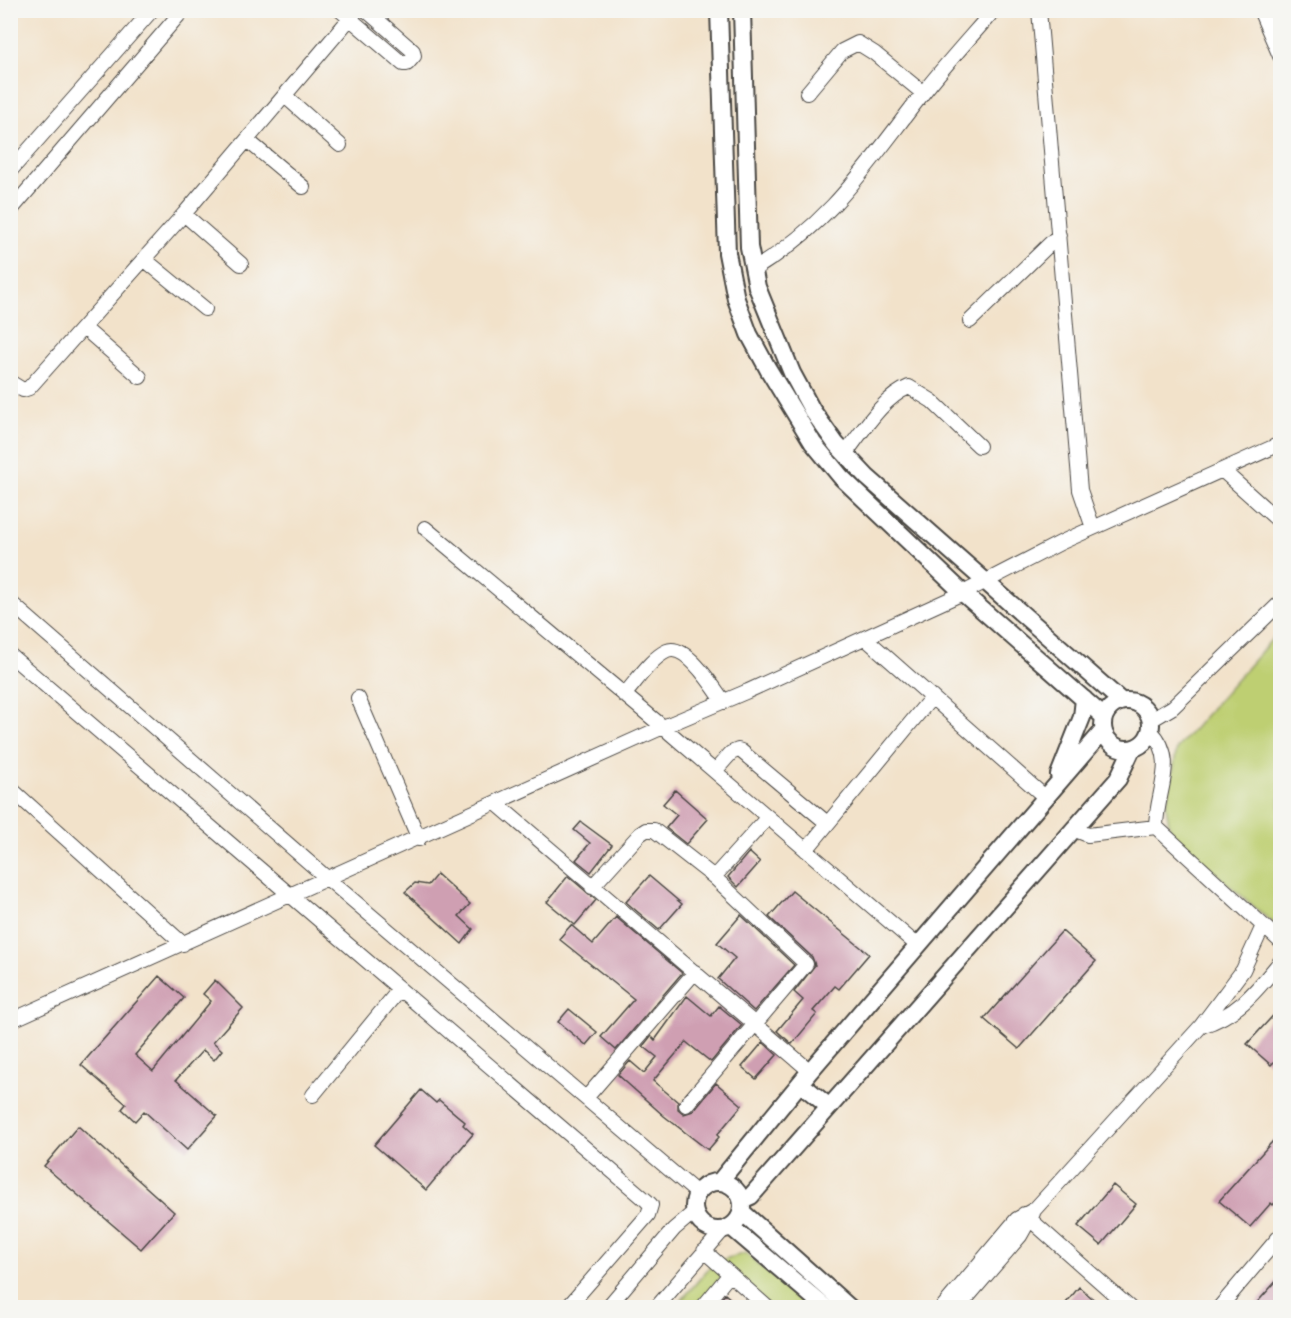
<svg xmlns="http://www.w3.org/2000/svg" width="1291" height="1318" font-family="Cardo,serif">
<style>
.green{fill:#becf72;stroke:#747d4e;stroke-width:1.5}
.building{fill:#cf9fb2}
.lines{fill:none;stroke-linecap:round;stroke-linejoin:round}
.minor-casing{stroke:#494643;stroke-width:16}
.major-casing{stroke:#494643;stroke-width:20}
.minor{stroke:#fff;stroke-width:14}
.major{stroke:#fff;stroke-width:16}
</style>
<rect width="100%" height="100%" fill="#f6f6f2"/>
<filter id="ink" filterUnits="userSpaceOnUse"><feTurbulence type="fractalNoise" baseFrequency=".0167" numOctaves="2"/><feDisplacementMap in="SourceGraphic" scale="12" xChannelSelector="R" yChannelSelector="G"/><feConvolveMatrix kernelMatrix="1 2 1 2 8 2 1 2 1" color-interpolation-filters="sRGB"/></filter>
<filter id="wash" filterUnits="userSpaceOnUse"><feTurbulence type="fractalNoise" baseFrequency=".008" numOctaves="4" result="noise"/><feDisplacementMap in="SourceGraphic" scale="24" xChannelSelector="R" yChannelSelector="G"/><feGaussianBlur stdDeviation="1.35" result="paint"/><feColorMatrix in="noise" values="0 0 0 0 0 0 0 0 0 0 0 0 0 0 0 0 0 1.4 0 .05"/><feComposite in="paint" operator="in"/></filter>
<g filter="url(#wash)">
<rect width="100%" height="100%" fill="#f2e2ca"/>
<path class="green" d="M1280,630V929L1171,835L1166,807L1177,748Z
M746,1253L809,1307H771L727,1271L695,1307L675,1308L714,1262Z"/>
<g id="blocks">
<path class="building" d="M675,790L708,819L686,844L666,828L677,815L663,804Z
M581,822L612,845L591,872L576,860L590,843L574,830Z
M749,852L760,862L738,887L728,877Z
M437,874L470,904L459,916L473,929L462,944L405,892L415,883L428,885Z
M568,876L596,900L575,925L547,902Z
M649,876L682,904L659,930L626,902Z
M792,891L869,954L839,989L835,986L813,1011L817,1014L792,1044L777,1031L803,1000L794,992L815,965L812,957L769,917Z
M741,915L794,965L754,1011L718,979L735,958L717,943Z
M616,917L682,973L616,1050L601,1037L634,999L559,939L571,925L593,944Z
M1062,931L1096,961L1019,1049L984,1019Z
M159,976L184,998L135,1055L153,1071L211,1001L203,994L215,980L243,1008L213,1042L222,1050L214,1060L203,1050L176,1080L217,1116L187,1150L144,1111L135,1121L122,1109L126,1104L81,1065Z
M687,996L711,1016L719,1006L742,1025L711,1062L686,1042L653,1081L678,1102V1109L684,1114L693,1111L716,1083L742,1105L717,1135L719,1137L708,1150L664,1116L618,1075L630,1061L644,1073L657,1057L643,1046L651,1036L655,1040Z
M1281,1007V1055L1271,1065L1247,1044Z
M569,1009L597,1032L586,1045L558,1022Z
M763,1042L777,1055L756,1079L742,1067Z
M421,1090L436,1103L439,1100L465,1122L463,1125L473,1134L426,1190L374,1145Z
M78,1126L174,1212L141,1249L44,1166Z
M1281,1132V1196L1273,1205L1271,1203L1250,1227L1219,1201Z
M1113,1185L1136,1204L1101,1245L1078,1226Z
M1281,1276V1308H1252Z
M1079,1287L1104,1308H1062Z
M725,1294L741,1308H714Z"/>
</g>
</g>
<g filter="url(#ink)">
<use href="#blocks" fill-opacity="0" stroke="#494643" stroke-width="1.5"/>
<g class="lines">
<g class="minor-casing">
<path id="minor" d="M340,10L403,64H407L414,56L413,51L366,10
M1039,10L1080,490L1093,528
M1260,10L1280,56
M807,93L842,51L858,43L874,53L923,93
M285,96L340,145
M247,140L303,187
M10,171L152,10
M10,211L183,10
M184,214L241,264
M144,259L205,309
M753,270C831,223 866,166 920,97C943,67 969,39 994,10
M970,321L1059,235
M84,328L140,377
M10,382L23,390L29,388L184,214L357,10
M845,454C863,431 882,398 909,387L932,401L979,446
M1222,470L1280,522
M425,528L663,727L918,946
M10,602L328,879L697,1193
M865,638L1046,798
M10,655L647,1201L651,1205L648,1215L567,1308
M624,695C636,682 651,658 667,651C686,643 715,689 724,702
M358,698L419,839
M1151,720L1173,707L1280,603
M1151,731C1179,760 1156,791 1156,827
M715,771L731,753L738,750L741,751L827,823
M10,788L183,944
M497,804L810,1071
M1073,829L1088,835L1156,827L1280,941
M806,850L932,697
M714,877L768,817
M592,887L640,834L646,830H654L714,877L806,964L686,1105
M10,1021L663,727L748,691L963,593L1062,542L1280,444
M1201,1026C1238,1015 1256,991 1280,962
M313,1095L399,990
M586,1098L695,972
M1024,1214L1130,1308
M704,1251L768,1308
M607,1308L674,1229L694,1212
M656,1308L723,1230
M702,1308L730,1274
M942,1308L1017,1219L1035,1209L1201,1026L1243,970L1263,926
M958,1308L1020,1236L1033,1213
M1219,1308L1280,1236"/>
</g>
<g class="major-casing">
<path id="major" d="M719,10L727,253L736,299L749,334L768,369L813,443L841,477L963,593L1104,717
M742,10L749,247L757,287L792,373L812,410L836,444L867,477L1121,701
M1103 725a24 24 0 1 1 48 0a24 24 0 1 1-48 0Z
M1059,775L1082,717L1084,699
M800,1083L828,1106
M720,1181L810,1071L1103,731
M694 1206a24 24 0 1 1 48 0a24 24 0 1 1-48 0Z
M742,1200L751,1196L1118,779L1132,749
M741,1211L850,1308
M731,1227L826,1308"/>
</g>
<use href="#minor" class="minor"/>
<use href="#major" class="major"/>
</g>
</g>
<rect width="1291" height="1318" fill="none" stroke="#f6f6f2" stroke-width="36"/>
</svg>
